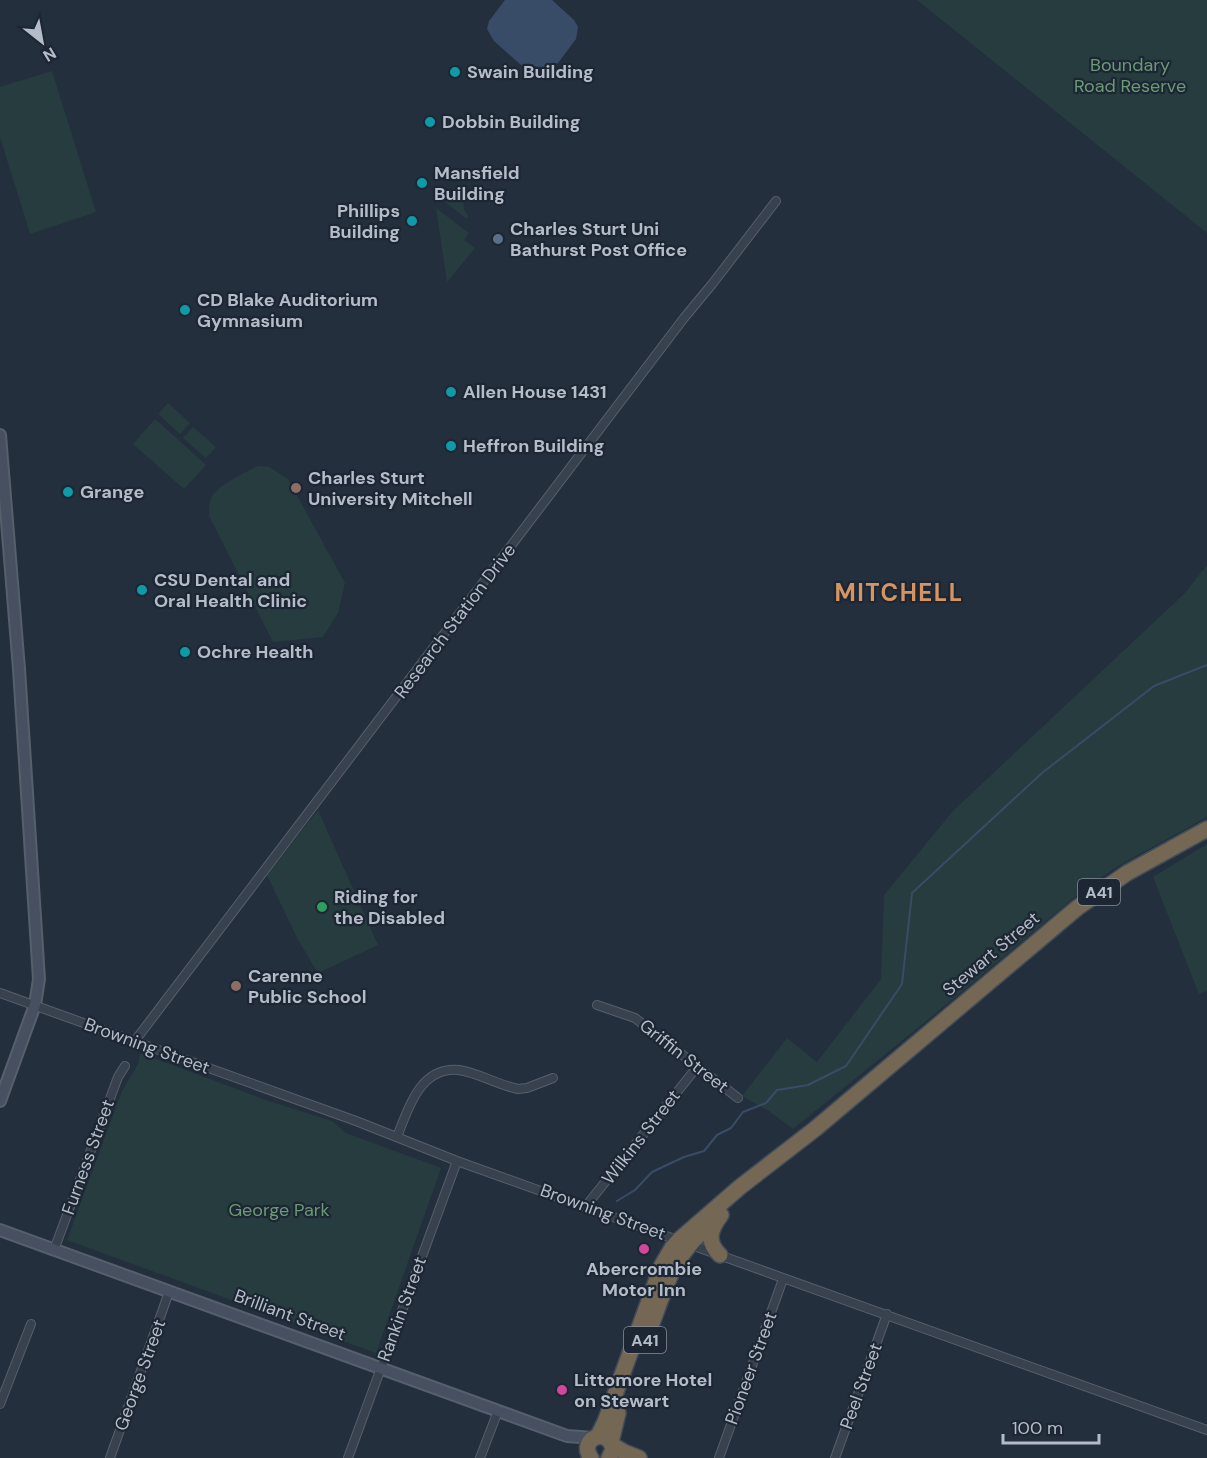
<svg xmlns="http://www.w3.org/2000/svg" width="1207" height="1458" font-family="'DM Sans',sans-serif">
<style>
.green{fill:#263c3f}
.water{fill:#394c67}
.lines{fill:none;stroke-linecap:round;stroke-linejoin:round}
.stream{stroke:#394c67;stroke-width:2}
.street-casing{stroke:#565f6c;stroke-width:10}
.secondary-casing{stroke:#565f6c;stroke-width:14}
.highway-casing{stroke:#434c59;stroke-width:18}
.street{stroke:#38414e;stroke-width:8}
.secondary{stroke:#465061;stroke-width:10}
.highway{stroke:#746855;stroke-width:15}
.culture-dot{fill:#0f9aa8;stroke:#1d2633;stroke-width:2}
.service-dot{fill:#5c6f8a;stroke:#1d2633;stroke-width:2}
.education-dot{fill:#8d6e63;stroke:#1d2633;stroke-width:2}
.leisure-dot{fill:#2e9e5b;stroke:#1d2633;stroke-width:2}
.hotel-dot{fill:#d1479c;stroke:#1d2633;stroke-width:2}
.labels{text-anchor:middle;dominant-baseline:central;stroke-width:4.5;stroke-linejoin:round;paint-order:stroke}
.shield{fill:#1d2633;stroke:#878f9c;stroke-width:1.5}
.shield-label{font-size:16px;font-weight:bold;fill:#b4bcc9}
.park-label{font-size:18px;fill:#6b9a76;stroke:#1d2633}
.poi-label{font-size:18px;font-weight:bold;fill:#b4bcc9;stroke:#1d2633;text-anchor:start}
.street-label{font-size:18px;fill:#b4bcc9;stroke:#1d2633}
.district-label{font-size:24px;font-weight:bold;letter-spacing:1.5px;fill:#d59563;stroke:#1d2633}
</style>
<rect width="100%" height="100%" fill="#242f3e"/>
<path class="green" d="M917,0H1207V233Z
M52,71L96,212L30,234L0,137V87Z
M452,191L463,199L464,209L468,216L467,219L445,202Z
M436,208L469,233L464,240L475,248L447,282Z
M168,403L190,423L180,434L158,414Z
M155,419L206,465L184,489L133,444Z
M193,427L216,447L206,458L183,438Z
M258,466L269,467L288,479L345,583L338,613L323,637L273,642L209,516C209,509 209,502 212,496C220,484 246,472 258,466Z
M1207,565V817L1120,865L1088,886L930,1018L793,1129L769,1111L742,1096L787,1038L817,1062L881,979L884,895L953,811L1185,593Z
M318,810L378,945L318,973L298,940L267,875Z
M1207,844V991L1199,994L1153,877Z
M140,1053L269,1101L332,1121L346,1133L441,1168L376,1353L67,1240L122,1091L138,1064Z"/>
<path class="water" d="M505,0H552L574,20L578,27L576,39L558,63L549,65L550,71L544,72L540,67L535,69V72H529L494,41L487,29L489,21Z"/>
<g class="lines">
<path class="stream" d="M617,1201L635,1190L652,1172L684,1157L704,1151L717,1135L731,1128L743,1112L766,1103L777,1090L808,1085L846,1066L902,984L912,893L1042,773L1154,686L1207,665"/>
<g class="street-casing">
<path id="street" d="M0,993L356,1121L457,1161L1207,1430
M597,1005L635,1018L738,1098
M134,1042L684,318L713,283L776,201
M397,1137C408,1109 420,1066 459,1070C479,1073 498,1085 518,1089L527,1088L553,1078
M586,1206L697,1067
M54,1250L118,1077L125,1066
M0,1404L31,1324
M110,1458L169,1292
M348,1458L457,1161
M480,1458L498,1411
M719,1458L783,1279
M835,1458L887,1314"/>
</g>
<g class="secondary-casing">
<path id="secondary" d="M0,435L19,669L39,979L35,1005L0,1101
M0,1230L567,1436L593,1438"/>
</g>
<g class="highway-casing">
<path id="highway" d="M720,1255C706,1242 710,1229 721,1215
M652,1323C666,1286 672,1260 702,1232
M598,1436L605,1422L662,1265L672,1248L679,1240L740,1187L815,1129L1077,908L1127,873L1207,829
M611,1442L618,1413
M612,1445L624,1452L639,1458
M591,1458C577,1439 609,1425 613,1450L609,1458"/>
</g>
<use href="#street" class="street"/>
<use href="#secondary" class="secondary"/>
<use href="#highway" class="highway"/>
</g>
<g class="culture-dot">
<circle cx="455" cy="72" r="6"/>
<circle cx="430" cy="122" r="6"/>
<circle cx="422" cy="183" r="6"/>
<circle cx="412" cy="221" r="6"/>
<circle cx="185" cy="310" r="6"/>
<circle cx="451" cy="392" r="6"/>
<circle cx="451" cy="446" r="6"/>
<circle cx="68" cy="492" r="6"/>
<circle cx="142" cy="590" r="6"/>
<circle cx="185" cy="652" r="6"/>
</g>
<circle class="service-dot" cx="498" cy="239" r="6"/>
<g class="education-dot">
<circle cx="296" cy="488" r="6"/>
<circle cx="236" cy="986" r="6"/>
</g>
<circle class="leisure-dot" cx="322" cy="907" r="6"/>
<g class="hotel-dot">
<circle cx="644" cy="1249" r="6"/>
<circle cx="562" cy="1390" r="6"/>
</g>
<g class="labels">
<g class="shield">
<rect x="1078" y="879" width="42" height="26" rx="4.5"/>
<rect x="624" y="1327" width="42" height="26" rx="4.5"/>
</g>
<g class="shield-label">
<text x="1099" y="892">A41</text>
<text x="645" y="1340">A41</text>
</g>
<g class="park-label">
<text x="1130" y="65">Boundary<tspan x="1130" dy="21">Road Reserve</tspan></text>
<text x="279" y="1210">George Park</text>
</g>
<g class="poi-label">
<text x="467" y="72">Swain Building</text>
<text x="442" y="122">Dobbin Building</text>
<text x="434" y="173">Mansfield<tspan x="434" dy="21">Building</tspan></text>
<text x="400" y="211" text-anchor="end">Phillips<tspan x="400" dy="21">Building</tspan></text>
<text x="510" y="229">Charles Sturt Uni<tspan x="510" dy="21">Bathurst Post Office</tspan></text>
<text x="197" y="300">CD Blake Auditorium<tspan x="197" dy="21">Gymnasium</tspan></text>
<text x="463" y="392">Allen House 1431</text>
<text x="463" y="446">Heffron Building</text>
<text x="308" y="478">Charles Sturt<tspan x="308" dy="21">University Mitchell</tspan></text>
<text x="80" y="492">Grange</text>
<text x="154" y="580">CSU Dental and<tspan x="154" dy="21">Oral Health Clinic</tspan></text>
<text x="197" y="652">Ochre Health</text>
<text x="334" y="897">Riding for<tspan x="334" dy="21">the Disabled</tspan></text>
<text x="248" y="976">Carenne<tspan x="248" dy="21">Public School</tspan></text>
<text x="644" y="1269" text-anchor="middle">Abercrombie<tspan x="644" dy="21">Motor Inn</tspan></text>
<text x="574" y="1380">Littomore Hotel<tspan x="574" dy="21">on Stewart</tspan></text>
</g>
<g class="street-label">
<text transform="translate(455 621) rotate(-53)">Research Station Drive</text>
<text transform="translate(991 954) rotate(-40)">Stewart Street</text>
<text transform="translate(147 1046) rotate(20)">Browning Street</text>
<text transform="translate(684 1056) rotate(38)">Griffin Street</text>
<text transform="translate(641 1137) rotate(-52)">Wilkins Street</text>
<text transform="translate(88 1157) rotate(-70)">Furness Street</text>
<text transform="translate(603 1212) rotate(20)">Browning Street</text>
<text transform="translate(402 1309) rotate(-70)">Rankin Street</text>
<text transform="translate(290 1315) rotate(20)">Brilliant Street</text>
<text transform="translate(751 1368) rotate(-70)">Pioneer Street</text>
<text transform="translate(140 1375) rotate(-70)">George Street</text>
<text transform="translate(861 1386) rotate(-70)">Peel Street</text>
</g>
<g class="district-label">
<text x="899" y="592">MITCHELL</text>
</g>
</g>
<g transform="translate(42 42) rotate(149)" stroke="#1d2633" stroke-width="4.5" paint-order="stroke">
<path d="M0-4.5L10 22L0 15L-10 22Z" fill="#b4bcc9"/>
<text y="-9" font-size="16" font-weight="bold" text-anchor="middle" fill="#b4bcc9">N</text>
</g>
<path d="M1003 1434v9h96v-9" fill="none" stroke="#b4bcc9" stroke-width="3"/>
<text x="1012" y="1434" font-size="18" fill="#b4bcc9" stroke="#1d2633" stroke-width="4.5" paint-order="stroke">100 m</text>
</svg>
